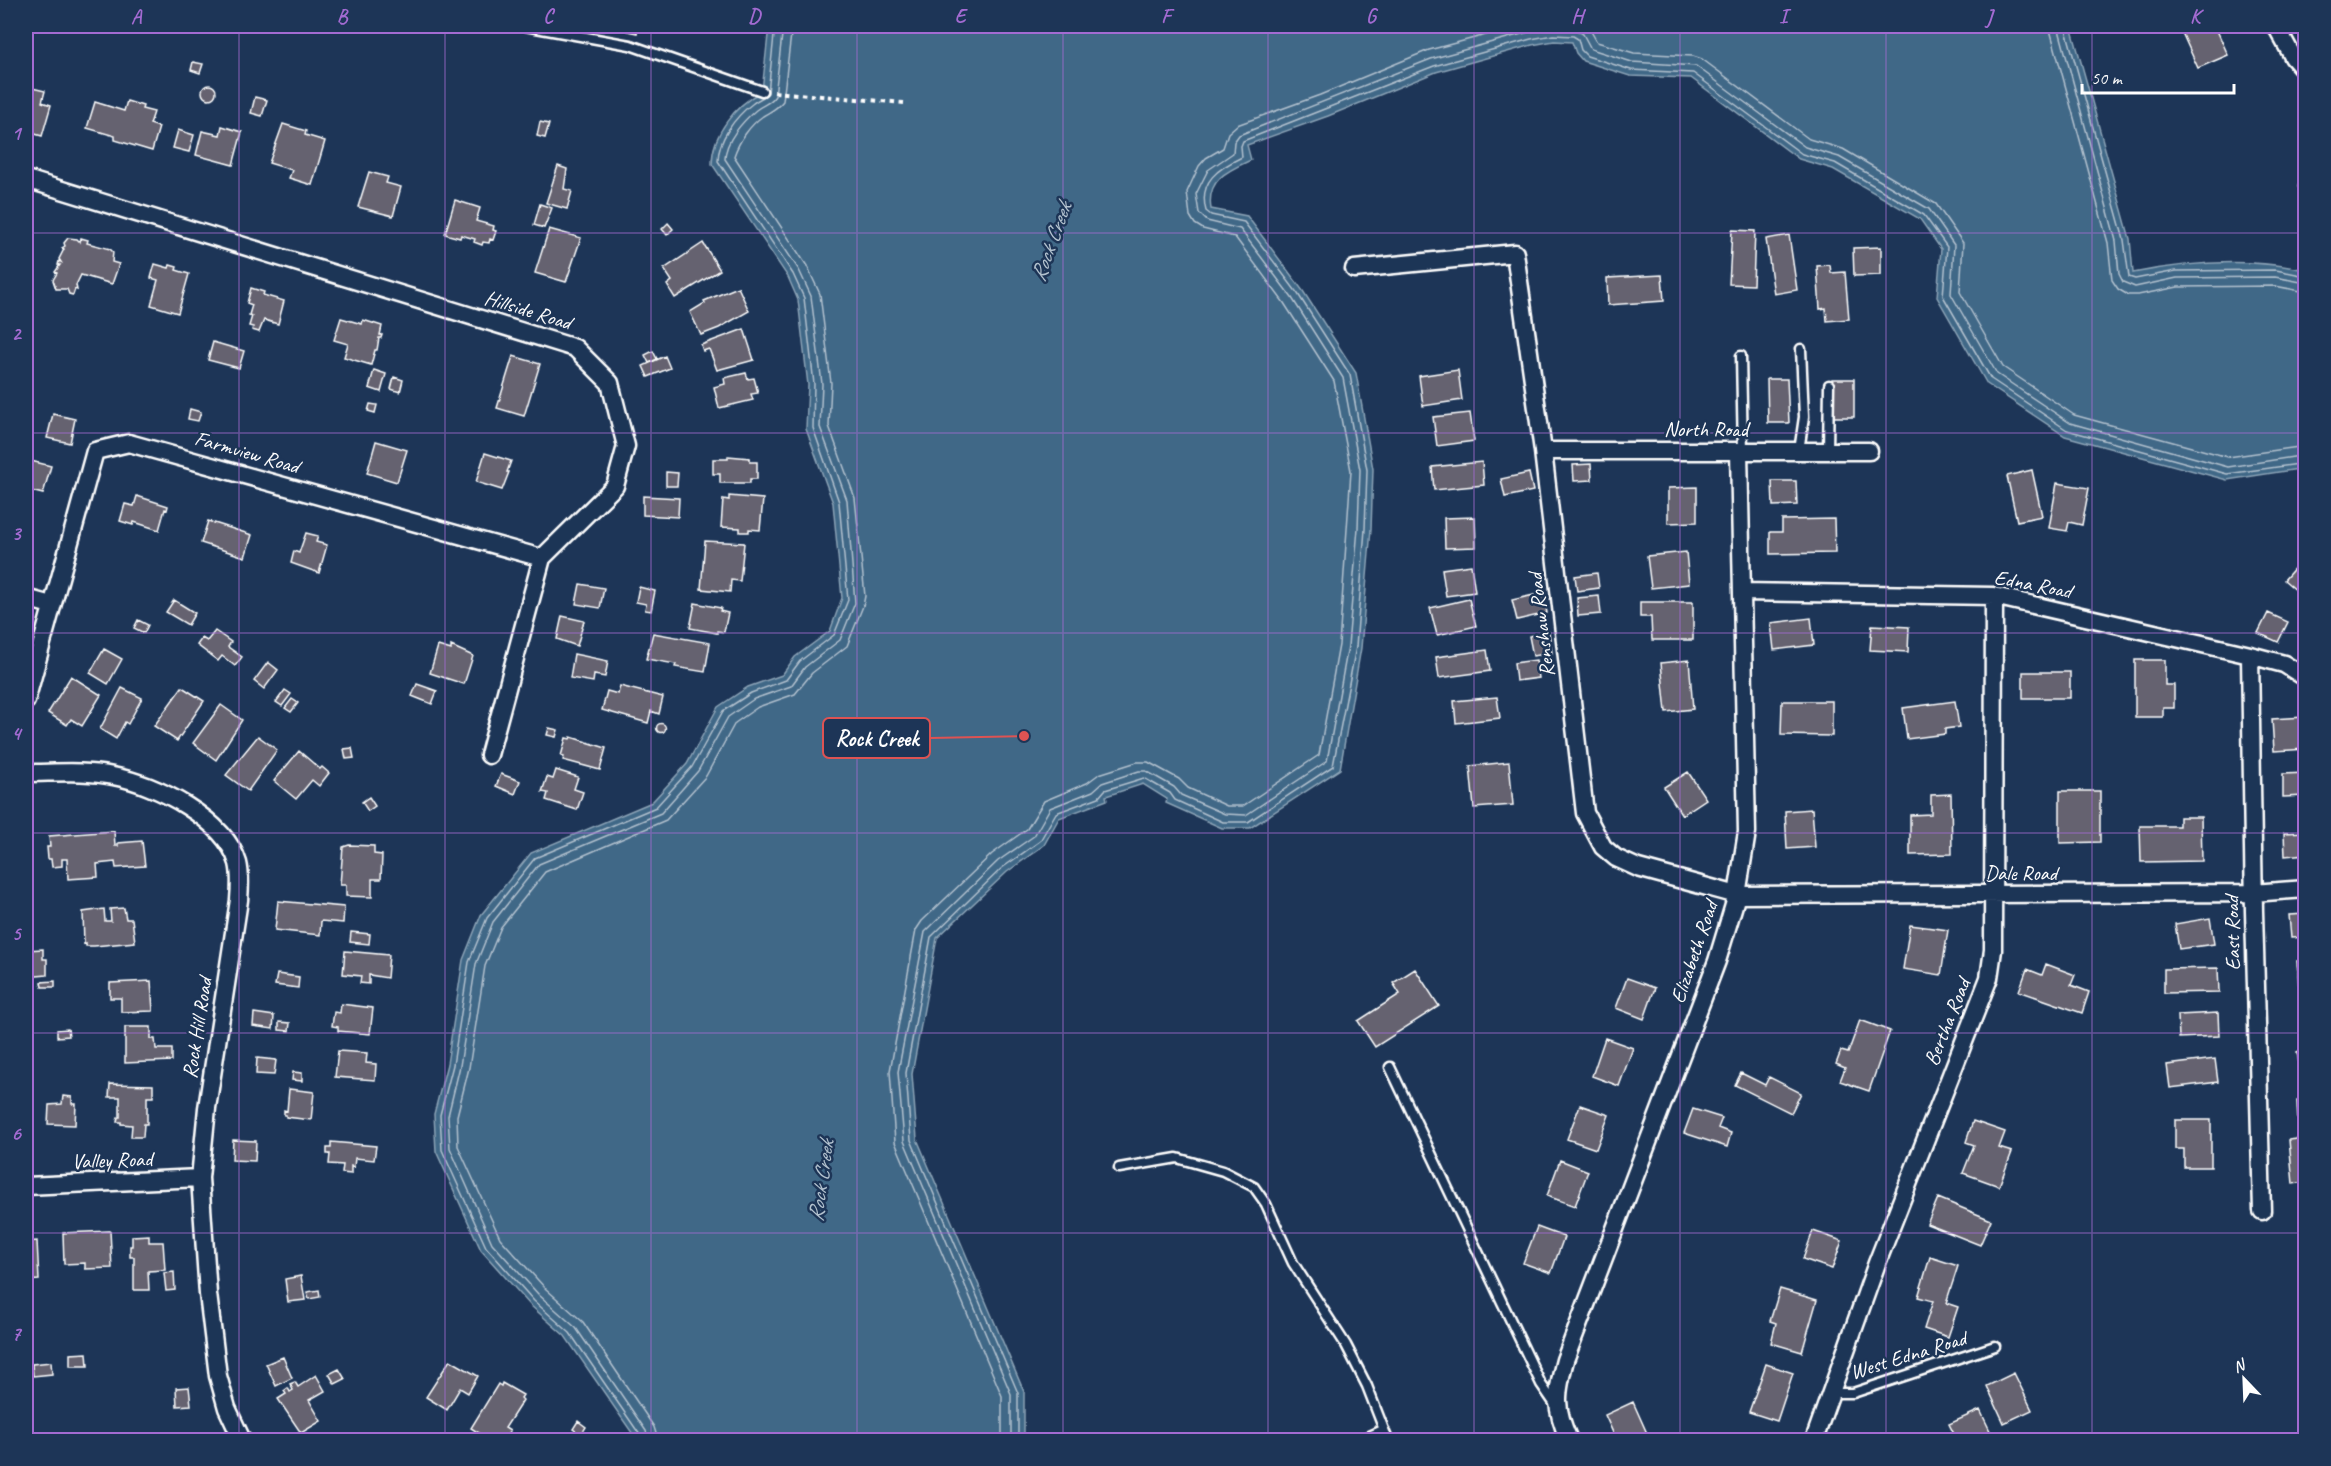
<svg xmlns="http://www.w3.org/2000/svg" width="2331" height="1466" font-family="Caveat,sans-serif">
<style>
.water{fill:#406787;stroke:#8ca4b7;stroke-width:1.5}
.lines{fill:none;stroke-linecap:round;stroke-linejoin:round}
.shore{stroke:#b3c2cf;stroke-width:1.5}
.building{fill:#656270;stroke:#fff;stroke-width:1.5}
.lane-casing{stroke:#fff;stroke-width:13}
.street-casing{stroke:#fff;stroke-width:21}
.path{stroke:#fff;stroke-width:4;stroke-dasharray:4.5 4.5;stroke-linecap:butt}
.lane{stroke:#1d3557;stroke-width:8}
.street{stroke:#1d3557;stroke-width:16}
.grid{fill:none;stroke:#a36bd2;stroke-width:1.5;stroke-opacity:0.55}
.labels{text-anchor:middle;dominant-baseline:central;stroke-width:5;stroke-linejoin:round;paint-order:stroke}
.street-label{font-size:21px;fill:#fff;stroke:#1d3557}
.water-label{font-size:22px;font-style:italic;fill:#b3c2cf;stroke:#1d3557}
.leader{fill:none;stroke:#de5353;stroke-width:2}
.callout-dot{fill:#de5353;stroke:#1d3557;stroke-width:2}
.callout{fill:#1d3557;stroke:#de5353;stroke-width:2}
.callout-label{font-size:22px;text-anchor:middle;font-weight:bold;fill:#fff}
.neatline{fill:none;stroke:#a36bd2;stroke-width:2}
.grid-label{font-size:20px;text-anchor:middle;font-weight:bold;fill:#a36bd2}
</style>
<rect width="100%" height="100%" fill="#1d3557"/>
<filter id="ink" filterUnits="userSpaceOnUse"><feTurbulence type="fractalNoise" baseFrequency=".0167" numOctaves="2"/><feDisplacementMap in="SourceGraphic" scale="12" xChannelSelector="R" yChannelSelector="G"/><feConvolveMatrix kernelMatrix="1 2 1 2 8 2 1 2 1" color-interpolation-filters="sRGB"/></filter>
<g filter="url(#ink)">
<path class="water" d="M769,26H2071L2130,239L2133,273C2188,262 2250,258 2305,270V468L2227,480L2065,436L1987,384L1937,297L1941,249L1920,219L1833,169L1799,159L1691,78L1630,76L1583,61L1576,53L1572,42L1554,41L1532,45L1436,72L1328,116L1247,145L1251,160C1229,170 1206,179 1211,209L1247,216L1303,291L1356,373L1373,469L1371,529L1361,648L1340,769L1250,828H1222L1166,803L1167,799L1143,784L1106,796L1107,800L1059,818L1044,845L1007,872L937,938L912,1074L917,1139L1024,1392V1440H637L565,1336L530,1305L481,1250L436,1151L434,1114L447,1064L463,960L481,915L531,853L652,802L687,764L718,707L748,687L782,675L795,657L830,631L842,598L833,503L806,429L808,385L798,300L788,277L712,164C712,133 736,105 762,91Z"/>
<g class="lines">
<path class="shore" d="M1588,26L1597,42L1634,53L1693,56L1702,59L1809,139L1843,149L1936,204L1963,243L1960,292L2003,367L2074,415L2228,457L2306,446
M2049,26L2108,243L2112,280L2118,289L2128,295H2138L2178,287L2275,286L2306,292
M2058,26L2116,241L2119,274L2123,282L2135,287L2177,278L2275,277L2306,283
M2065,26L2124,240L2129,277L2135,279L2176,271L2276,270L2306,276
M641,1440L640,1435L570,1333L534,1301L486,1247L442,1150L440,1115L453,1065L469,962L487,918L535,858L656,807L692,767L723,711L751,693L786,680L800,661L834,635L848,600L839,502L813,428L814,384L804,298L793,274L718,161C718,140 735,117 752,104C757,99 763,99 768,93L775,26
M649,1440L646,1431L576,1328L539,1295L492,1243L450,1148L448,1116L460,1066L476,964L493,922L539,864L661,813L698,771L728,717L754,699L791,686L805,667L840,640L855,603L847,500L820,427L822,384L811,296L799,270L725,159C725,141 743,121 756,110C763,104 770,104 775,96L783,26
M658,1440L654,1427L583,1322L546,1289L500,1238L458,1146L457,1116L469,1068L485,966L501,927L545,872L666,820L706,776L735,723L758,707L795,694L812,673L847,646L863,606L865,596L855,498L829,426L831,383L820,294L807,266L734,156C739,141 750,125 763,116C771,111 777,109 783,101L792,26
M1002,1440V1396L895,1142L890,1071L916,930L922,921L992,854L1027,829L1044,801L1087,783L1099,774L1137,762H1148L1179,779L1188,788L1227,806H1243L1319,755L1339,645L1351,471L1334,381L1284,303L1235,237L1203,229L1195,224L1190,216L1187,192L1199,166L1206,158L1223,148L1228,133L1237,125L1320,95L1429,50L1520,26
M1011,1440V1394L904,1141L898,1072L925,932L998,861L1034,836L1050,808L1093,791L1102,783L1139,771H1146L1174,787L1181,795L1225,814L1246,815L1327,761L1348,646L1358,528L1360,470L1343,378L1292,298L1240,229L1207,221L1199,213L1196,194L1208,170L1233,153L1234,142L1239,135L1431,59L1529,32L1554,28L1575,29L1583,34L1591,49L1632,62L1696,66L1805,147L1839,157L1929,209L1954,245L1951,294L1997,374L2070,423L2228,467L2306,455
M1018,1440V1393L911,1140L906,1073L931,937L1002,868L1040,841L1056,813L1099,797L1105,790L1144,778L1170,793L1175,800L1223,822H1248L1333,766L1356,647L1365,529L1367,470L1350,375L1298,294L1244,222L1211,215L1206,211C1198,181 1219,168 1242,157L1241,146L1243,141L1434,66L1531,39L1553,35L1573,36L1578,39L1581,50L1587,56L1631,70L1693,73L1802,154L1835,163L1924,215L1947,247L1943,296L1991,379L2067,430L2227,474L2306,463"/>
</g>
<path class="building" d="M628,26H638L637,33L627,31Z
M2179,26H2215L2228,55L2198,68Z
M193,62L203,64L200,73L191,70Z
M202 92a7 7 0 1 1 14 0a7 7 0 1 1-14 0Z
M28,87L45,91L42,102L51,105L42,136L28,132L29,129L26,128V96Z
M255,97L267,100L262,116L251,113Z
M127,101L143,106L142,109L154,112L150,124L159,127L152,151L115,140V136L87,128L95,102L124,111Z
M540,122L549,124L545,138L537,136Z
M283,124L306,131L305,135L325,141L312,185L289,178L292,170L269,163Z
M222,126L242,132L233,165L196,155L202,131L220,135Z
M178,130L194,135L189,152L173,148Z
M558,166L567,169L564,189L572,191L567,209L546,203Z
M2303,167L2306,168V189L2298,187Z
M369,172L388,177L386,183L401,187L393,216L358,207Z
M455,200L480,208L476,221L494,226L493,230L496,231L493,240L490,239L489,243L483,242L482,245L474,242L475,239L461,235L460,238L445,234Z
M540,204L552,208L544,228L534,225Z
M668,223L673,229L667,235L662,229Z
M549,229L581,238L566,282L535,273Z
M1732,230L1755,231L1753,285L1729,284Z
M1789,235L1797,290L1774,294L1766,239Z
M68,238L77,239L80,242L81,238L88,240L87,243L110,249L113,252L112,262L119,264L112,284L81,275L76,285L77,290L75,289L73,295L69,294L67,289H56L53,280L57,273L55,272L60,265H58L59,261L61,262L59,259L64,249L62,248L65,246L64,243Z
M703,243L720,270L675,298L667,285L672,281L664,269Z
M1881,247V275L1854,276L1853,248Z
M155,264L169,268L170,265L177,267L176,270L189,274L178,313L151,305L158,280L151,278Z
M1830,265L1831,273L1845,272L1849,319L1827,321L1826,308L1820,309L1817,266Z
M1662,275L1664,301L1608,305L1607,278Z
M738,287L749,311L719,328L701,335L690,312L705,303L704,301Z
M251,288L264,292L263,295L284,301L278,324L264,320L259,332L252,330L253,327L249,326L252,316L249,315L252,305L247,303Z
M341,318L362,324L363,320L382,326L380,335H382L381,338H379L377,350H375L371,365L344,357L348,344L334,340Z
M744,329L754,360L717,370L709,349L703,351L701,345Z
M213,342L244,351L239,368L208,360Z
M653,351L657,359L649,363L645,355Z
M513,356L540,364L524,416L497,408Z
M665,356L670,368L648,377L643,366Z
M374,370L386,374L381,392L369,388Z
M1458,370L1462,400L1423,406L1419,376Z
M746,373L748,379L754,378L758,393L751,394L753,400L719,408L714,387L725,384L724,378Z
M394,377L403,380L400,392L391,389Z
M1767,379H1787L1789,423H1768Z
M1832,379H1854V417H1833Z
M370,404L377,405L375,413L368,411Z
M190,409L201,412L198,421L188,419Z
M1470,413L1474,441L1437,446L1433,417Z
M53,414L75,419L70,443L47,438Z
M376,441L407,450L397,482L367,473Z
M485,453L511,461L507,472H509L502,490L476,482Z
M728,456L750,458V462H757V479H750V483H720V474H713V459H728Z
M31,461L51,466L43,494L31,491L27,506L26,470L28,471Z
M1482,462L1484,485L1434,490L1432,467Z
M1591,464L1592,480L1574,481L1573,465Z
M2032,470L2042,516L2017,521L2007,476Z
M666,472L678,473L677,486H666Z
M1529,473L1533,491L1505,497L1501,479Z
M1772,481H1796L1797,505L1773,506Z
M2057,483L2089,488L2082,525L2069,522L2067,531L2049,528Z
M1697,487V522L1668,523V488Z
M137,496L168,506L167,510L165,509L159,530L134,522L133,525L120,521L125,504L134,506Z
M643,496L679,498L678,517L643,515Z
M729,496L763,499L760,530L749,529V532H740V528L721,527L723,499L729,500Z
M1475,517L1476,547L1445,548L1444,518Z
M1834,519L1835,553L1770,554V532H1782V520Z
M208,521L252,535L245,557L201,543Z
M306,533L318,536L316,542L327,545L319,573L291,563L294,551L299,553Z
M705,541L744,543L740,581L731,580L730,592L701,589Z
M1686,552L1689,584L1651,588L1647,556Z
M2306,555V595L2304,597L2284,580Z
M1471,565L1475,592L1446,596L1442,569Z
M1597,573L1599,588L1577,591L1575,576Z
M580,584L604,588L600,608L576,604Z
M639,587L655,591L651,611L645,610L646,604L636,602Z
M1543,593L1547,613L1517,620L1512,600Z
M1599,596L1601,614L1578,616L1577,598Z
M1469,599L1476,626L1437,635L1430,608Z
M174,600L195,613L188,625L166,612Z
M1640,602H1693V640H1652L1651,617H1640Z
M695,603L721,608L720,611L728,613L724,632L717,631V633L690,628Z
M2268,613L2288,622L2278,642L2258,633Z
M562,616L584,621L577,646L557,639Z
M1811,618L1814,645L1774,650L1771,623Z
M138,620L148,625L144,633L134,628Z
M1872,625L1909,627L1908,652L1870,650Z
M215,631L231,642L228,647L242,657L235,666L222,656L218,661L197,645L202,638L207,641Z
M1549,632L1552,653L1533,656L1529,636Z
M653,633L710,643L705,672L675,667L676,664L646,659Z
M438,646L451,650V646L473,656L464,684L430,673Z
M104,649L122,659L108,684L90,673Z
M1487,650L1490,671L1439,678L1436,657Z
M574,654L608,661L605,677L594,675L593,682L570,678Z
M1536,660L1539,678L1516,681L1514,663Z
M1689,660L1693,709L1666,712L1661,663Z
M2135,660H2165V685H2174V708H2163V717H2135Z
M268,662L278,670L264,689L254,681Z
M2023,672H2070V698H2023Z
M71,676L101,695L82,726L71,719L67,725L48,713Z
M417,684L437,691L432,704L412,696Z
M620,686L663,697L659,714L651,711L648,723L602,710L607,691L618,694Z
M182,687L204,701L177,741L154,726Z
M122,688L142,698L128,724L125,722L116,739L100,729Z
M285,690L291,694L282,706L276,702Z
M1497,697L1500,718L1456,723L1454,701Z
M292,699L298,703L291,712L285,708Z
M1782,701H1832V736L1781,735Z
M1955,701L1959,727L1945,729V734L1907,739L1903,708Z
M221,705L242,720L216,760L193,743Z
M2305,717L2306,749L2274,751L2272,719Z
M656.5 728a4.5 4.5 0 1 1 9 0a4.5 4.5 0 1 1-9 0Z
M549,728L558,730L556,737L547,735Z
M258,736L277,750L248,791L226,775Z
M571,737L606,748L600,770L563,760L564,757L561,756L566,738L570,739Z
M352,748L354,758L346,759L344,749Z
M299,751L320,769L322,767L329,773L319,786L312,780L296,799L274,781Z
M1509,762L1513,805L1474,808L1470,766Z
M556,770L578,777L574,789L583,792L577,810L546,800L548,793L542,792L547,777L553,779Z
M1688,772L1706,799L1682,815L1664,787Z
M2306,773V796L2283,797V774Z
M501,774L520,781L515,794L496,786Z
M2060,791H2100V842L2060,843Z
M1951,794L1952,854L1910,855V815L1931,814V795Z
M369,797L375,806L368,811L362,802Z
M1812,809L1815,847L1787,849L1785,811Z
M2179,817H2201L2202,861L2141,862L2140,826H2179Z
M114,831L115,846H118V843L142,841L145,866L116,868L115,862L97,864L98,877L68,879L67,859H62V866L52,867L51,859H48L47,847H50L49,836Z
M2306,832V854L2285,856L2284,833Z
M349,845L374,846V854L382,855L381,879H372V897L346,896V885H340L343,847Z
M278,901L344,907L343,923L321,921L320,935L275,930Z
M124,908L126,919H132L135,942L94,946H86V943L84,944L83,912L104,909L105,921H111L110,909Z
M2306,914V937L2291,938L2289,915Z
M2210,918L2214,944L2179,949L2175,924Z
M1910,925L1948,930L1941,975L1903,969Z
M351,932L370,934L369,944L350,942Z
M43,949V959H47V975L26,977V950Z
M345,951L389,955L387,978L369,975V984L360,983L361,976L343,974Z
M2306,960V989H2299L2297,961Z
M2046,964L2075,975L2071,985L2089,992L2082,1013L2019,991L2027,969L2042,975Z
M2218,968L2219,992L2164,993V969Z
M1415,969L1439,1006L1375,1047L1358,1021L1400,994L1393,983Z
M277,974L299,977L298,988L275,985Z
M1627,978L1655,988L1644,1019L1616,1008Z
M55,981V987H42L41,982Z
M151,981L153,1011L121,1012V998H110V983Z
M341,1004L373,1008L370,1034L338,1031V1027L332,1026L334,1012L340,1013Z
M254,1013L274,1016L273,1029L253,1026Z
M2218,1013L2219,1036L2179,1038L2178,1015Z
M1860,1020L1890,1031L1869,1091L1840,1081L1845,1068L1836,1064L1841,1051L1848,1053Z
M279,1022L290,1023L289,1031L279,1030Z
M125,1027H151V1039H155L156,1049H172V1061L125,1063Z
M68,1029L69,1036L57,1037V1030Z
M1605,1038L1633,1048L1619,1086L1592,1076Z
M338,1051L367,1053L366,1063L376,1064L375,1080L335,1077Z
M2306,1051V1081L2302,1082L2297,1052Z
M257,1058L276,1060L274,1075L256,1074Z
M2215,1059L2218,1082L2170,1088L2167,1065Z
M293,1072L302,1073V1081L292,1080Z
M1741,1073L1765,1085L1769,1077L1801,1093L1791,1113L1735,1085Z
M110,1084L153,1085V1097H147V1124H144L143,1137H131L132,1125L121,1124V1122H117L118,1117H120V1097H109Z
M289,1089L314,1092L311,1120L286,1117V1115H284V1110L287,1111Z
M63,1096L72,1097V1104H76L75,1125L48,1124L49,1105L62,1104Z
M2297,1101H2306V1124L2298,1125Z
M1580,1105L1609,1115L1596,1149L1567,1139Z
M1693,1109L1722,1118L1718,1128L1731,1133L1727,1147L1684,1133Z
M2175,1120H2211V1167H2184V1149H2175Z
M1973,1121L2005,1132L1999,1148L2012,1152L1999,1186L1963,1173L1974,1145L1966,1142Z
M2306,1138V1182L2293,1184L2289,1140Z
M233,1140L256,1141L255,1161L232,1160Z
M331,1142L376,1146L374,1160L355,1158L354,1167L351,1166V1174L342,1173L343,1165L329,1164L330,1154H327V1148H331Z
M1560,1160L1588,1171L1575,1206L1547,1196Z
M1938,1198L1991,1220L1980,1245L1927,1224Z
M1537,1227L1564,1237L1551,1273L1523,1263Z
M110,1231L112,1268L85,1269V1263L64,1264L63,1233Z
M1813,1231L1842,1241L1832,1269L1803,1259Z
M149,1235V1242H163L165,1270L148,1271L149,1290H134V1257H130V1246H132V1236Z
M37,1241L39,1280L26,1281V1242Z
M1930,1257L1958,1266L1946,1303L1958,1307L1948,1337L1924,1329L1933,1301L1918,1297Z
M174,1272L175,1290L166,1291L164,1273Z
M301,1276L305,1300L288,1302L285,1279Z
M1780,1289L1817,1300L1802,1352L1771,1343L1776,1323L1770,1321Z
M319,1290L320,1297L309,1299L307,1292Z
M87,1353L88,1366H70V1354Z
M283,1357L292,1378L276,1386L266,1364Z
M450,1360L478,1376L468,1393L460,1388L447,1410L426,1397Z
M51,1362L52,1374L33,1376L32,1364Z
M1766,1364L1793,1373L1777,1421L1749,1412Z
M339,1369L345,1379L335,1384L329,1374Z
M2014,1373L2032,1410L2004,1423L1987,1386Z
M316,1375L325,1391L309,1400L321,1421L301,1433L278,1399L286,1394L284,1391L288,1388L290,1392L293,1390L290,1384L295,1382L298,1387Z
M502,1383L523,1395L521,1398L523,1400L505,1428L510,1431L504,1440H490L471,1428L498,1384L501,1386Z
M189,1387L191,1405L177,1406L176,1388Z
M1633,1402L1650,1440H1620L1618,1436L1615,1437L1605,1415Z
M1980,1410L1993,1437L1986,1440H1957L1949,1424Z
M578,1421L586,1427L581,1435L573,1429Z"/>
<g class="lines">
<g class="lane-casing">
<path id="lane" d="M525,26L630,45L762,91
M1741,356L1743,452
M1799,451L1804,417L1801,349
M1828,451L1829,385
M1390,1067L1541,1384L1556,1406
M1119,1168L1177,1158L1223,1171L1254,1187L1266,1204L1293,1263L1346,1345L1367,1386L1388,1440
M1831,1393H1853L1995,1346
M1361,1440L1383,1430"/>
</g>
<g class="street-casing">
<path id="street" d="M2276,26L2293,57L2306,72
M26,179L575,348L610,383L626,446L615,486L542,558L489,755
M1354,269L1515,253L1543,451L1585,813L1603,847L1616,858L1638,868L1737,895L2253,893L2306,889
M1543,451H1869
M1742,592L1994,596L2250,655L2284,664L2306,678
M26,598L51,605
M2250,655L2254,911L2262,1211
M26,701L95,451L129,443L542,558
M26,773C55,773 85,770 113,776C156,784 225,819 238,863C241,875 240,888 239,900L207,1108L200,1178L208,1294L218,1376L227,1408L242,1440
M26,1186L200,1178
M1569,1440C1554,1407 1556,1394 1565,1360L1717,961L1737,895L1747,832L1739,451
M1814,1440L1877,1263L1989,978L1993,950L1994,596"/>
</g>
<path class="path" d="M774,92L904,103"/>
<use href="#lane" class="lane"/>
<use href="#street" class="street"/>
</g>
</g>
<path class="grid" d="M239,26V1440M445,26V1440M651,26V1440M857,26V1440M1063,26V1440M1268,26V1440M1474,26V1440M1680,26V1440M1886,26V1440M2092,26V1440M26,233H2306M26,433H2306M26,633H2306M26,833H2306M26,1033H2306M26,1233H2306"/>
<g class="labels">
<g class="street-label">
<text transform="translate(528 310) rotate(17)">Hillside Road</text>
<text x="1706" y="429">North Road</text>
<text transform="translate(247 452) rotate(16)">Farmview Road</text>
<text transform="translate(2033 584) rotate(11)">Edna Road</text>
<text transform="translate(1541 625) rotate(-97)">Renshaw Road</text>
<text x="2021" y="873">Dale Road</text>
<text transform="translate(2232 933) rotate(-91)">East Road</text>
<text transform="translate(1694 952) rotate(-71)">Elizabeth Road</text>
<text transform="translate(1947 1022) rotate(-68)">Bertha Road</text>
<text transform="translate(197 1028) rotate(-81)">Rock Hill Road</text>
<text transform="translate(112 1160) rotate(-2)">Valley Road</text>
<text transform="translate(1908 1355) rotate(-17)">West Edna Road</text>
</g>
<g class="water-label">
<text transform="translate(1051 242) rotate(-70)">Rock Creek</text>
<text transform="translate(821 1181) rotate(-82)">Rock Creek</text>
</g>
</g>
<path class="leader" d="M1024 736L930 738"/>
<circle class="callout-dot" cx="1024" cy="736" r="6"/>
<rect class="callout" x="823" y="718" width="107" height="40" rx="6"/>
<g class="callout-label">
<text x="877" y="746">Rock Creek</text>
</g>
<rect width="2331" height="1466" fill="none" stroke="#1d3557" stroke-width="66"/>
<g transform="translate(2244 1379) rotate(337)" stroke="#1d3557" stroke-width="4.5" paint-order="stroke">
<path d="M0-4.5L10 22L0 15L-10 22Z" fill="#ffffff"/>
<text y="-9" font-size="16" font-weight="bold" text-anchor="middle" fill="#ffffff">N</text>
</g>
<path d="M2082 84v9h152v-9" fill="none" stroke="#ffffff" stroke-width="3"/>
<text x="2091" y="84" font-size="18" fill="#ffffff" stroke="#1d3557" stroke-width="4.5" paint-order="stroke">50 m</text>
<rect x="33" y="33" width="2265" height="1400" class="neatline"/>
<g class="grid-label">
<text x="136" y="23">A</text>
<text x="342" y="23">B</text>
<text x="548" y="23">C</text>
<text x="754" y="23">D</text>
<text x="960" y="23">E</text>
<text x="1166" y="23">F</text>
<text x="1371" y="23">G</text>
<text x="1577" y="23">H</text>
<text x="1783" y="23">I</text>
<text x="1989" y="23">J</text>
<text x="2195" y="23">K</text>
<text x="16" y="140">1</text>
<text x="16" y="340">2</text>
<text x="16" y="540">3</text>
<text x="16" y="740">4</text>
<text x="16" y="940">5</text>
<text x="16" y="1140">6</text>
<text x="16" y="1340">7</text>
</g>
</svg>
